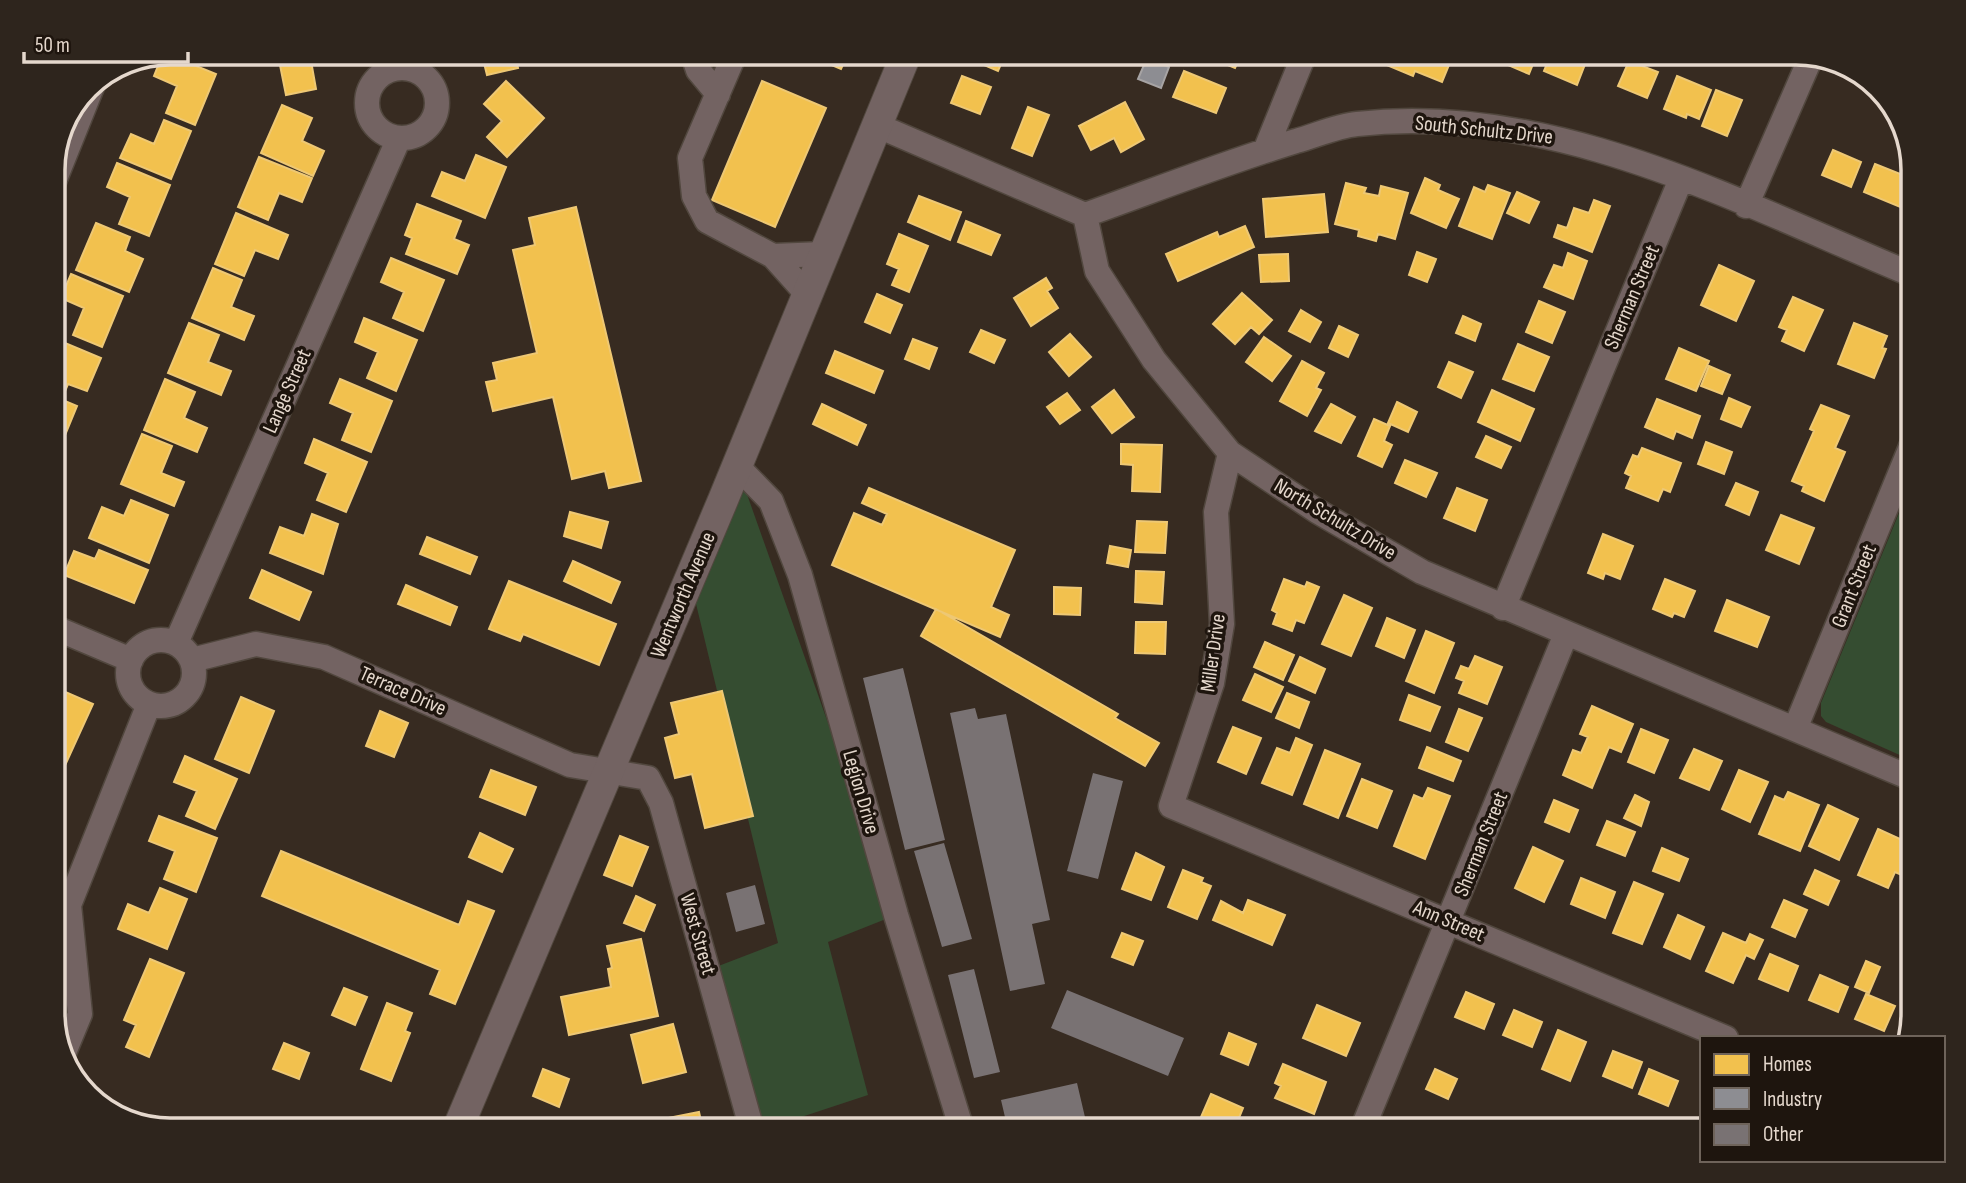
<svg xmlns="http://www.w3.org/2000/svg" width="1966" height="1183" font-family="'Sofia Sans Condensed',sans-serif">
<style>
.green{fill:#354d31}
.homes{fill:#f2c14e;stroke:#eec874;stroke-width:2}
.industry{fill:#8d8d92;stroke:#a7a4a4;stroke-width:2}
.building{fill:#797273}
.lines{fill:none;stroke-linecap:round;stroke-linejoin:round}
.minor-casing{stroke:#51473e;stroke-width:27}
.tertiary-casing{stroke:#51473e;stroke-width:32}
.minor{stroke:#736362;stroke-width:24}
.tertiary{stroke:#736362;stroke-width:30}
.labels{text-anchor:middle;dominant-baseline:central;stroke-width:7;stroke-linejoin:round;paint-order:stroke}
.street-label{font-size:21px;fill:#e5d8cd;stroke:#1e150e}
.rim{fill:none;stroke:#e5d8cd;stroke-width:3.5}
</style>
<rect width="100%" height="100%" fill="#372b21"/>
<path class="green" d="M737,466L896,915L828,942L868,1095L762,1130L708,970L778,943L690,579Z
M1913,479V761L1826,722L1821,716V703Z"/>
<path class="homes" d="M1437,54L1451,60L1442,82L1415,71L1413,76L1363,55Z
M1504,54H1537L1529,74L1501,62Z
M1551,54H1589L1577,85L1544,71Z
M1241,55L1235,68L1206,56Z
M971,57H1004L998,71L970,59Z
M815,58H846L841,69Z
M483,59H516L518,68L487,75Z
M279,60H315L311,61L316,89L286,95Z
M160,61H184L216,74L195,125L166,113L177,86L154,76Z
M1629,61L1658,72L1647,98L1618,86Z
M1184,71L1226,88L1216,113L1173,97Z
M962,76L991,87L980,114L951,103Z
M1677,76L1711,90L1699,119L1687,114L1686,118L1664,109Z
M506,81L544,118L507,157L487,137L502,121L484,104Z
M762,81L826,108L775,227L712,200Z
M1716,90L1742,100L1727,136L1702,126Z
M1125,102L1144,139L1121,152L1114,138L1091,150L1079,126Z
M282,105L312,118L302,141L324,151L313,176L261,153Z
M1028,107L1049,115L1032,156L1012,148Z
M164,120L191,131L171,179L120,158L131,134L154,144Z
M1833,150L1861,162L1851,187L1822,175Z
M476,155L506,167L485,218L432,196L442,172L465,181Z
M259,157L312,178L302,202L279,193L268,220L238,207Z
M117,163L170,185L149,236L119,224L130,197L107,187Z
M1875,164L1913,179L1905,209L1864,192Z
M1425,178L1440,185L1438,190L1459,199L1446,228L1411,213Z
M1346,183L1366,188L1364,193L1379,196L1381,186L1408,193L1395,239L1378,234L1376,241L1358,236L1359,230L1335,224Z
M1488,185L1510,193L1492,239L1459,226L1474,187L1485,192Z
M1517,192L1539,202L1529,223L1507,213Z
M1324,194L1328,232L1266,237L1263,199Z
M919,196L961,212L950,240L908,222Z
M1594,200L1610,206L1592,252L1554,237L1558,225L1567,228L1574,208L1589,213Z
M417,204L461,221L454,239L469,245L457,274L406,254L412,238L405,235Z
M576,207L641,481L609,488L605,471L572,479L553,397L493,411L486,382L497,380L493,363L537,353L513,250L535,245L529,218Z
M236,213L288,235L278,259L255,250L244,276L215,264Z
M966,221L1000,235L991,255L958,242Z
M96,223L130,237L125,251L143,259L129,292L76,270Z
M1245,226L1254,247L1178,281L1166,254L1217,232L1219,237Z
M899,234L928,246L909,292L892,285L899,269L887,264Z
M1417,252L1436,259L1427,282L1409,275Z
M1568,253L1587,261L1573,299L1544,287L1554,265L1563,268Z
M1288,254L1289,281L1261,282L1259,255Z
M391,258L444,280L423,331L393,318L404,292L381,282Z
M1719,265L1754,281L1736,321L1701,305Z
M213,268L242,280L231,307L254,316L244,340L192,318Z
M71,274L123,296L102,347L73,335L84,308L61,298Z
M1046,278L1052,288L1047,291L1058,308L1031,326L1014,298Z
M1242,293L1272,320L1259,334L1251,327L1235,344L1213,324Z
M877,294L902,305L890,333L865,322Z
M1793,297L1823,310L1804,351L1782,341L1787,330L1779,327Z
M1539,301L1565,312L1552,343L1526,332Z
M1301,310L1321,322L1310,342L1289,331Z
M1463,316L1481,324L1475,341L1456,333Z
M364,318L417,340L396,391L367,378L378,352L355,342Z
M189,323L219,335L208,362L231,371L221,395L168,373Z
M1854,323L1887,336L1882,348L1886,349L1874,378L1838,364Z
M1339,326L1358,335L1348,357L1329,348Z
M981,330L1005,340L994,363L970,352Z
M1070,334L1091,357L1069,376L1049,352Z
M1264,337L1291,356L1272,381L1246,362Z
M53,338L101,358L87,391L68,384L63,396L53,392Z
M913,339L937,348L929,369L905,359Z
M1518,344L1549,357L1534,391L1503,379Z
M1679,348L1709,361L1696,391L1666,379Z
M835,351L883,371L874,393L826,373Z
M1302,361L1324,373L1316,388L1321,390L1307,416L1280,401Z
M1449,362L1473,372L1461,398L1438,387Z
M1709,366L1730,375L1722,394L1701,386Z
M165,379L195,392L184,418L207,428L197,452L144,430Z
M340,379L392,401L371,452L342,440L353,413L330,403Z
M1114,390L1134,417L1112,433L1092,407Z
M1492,390L1534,409L1520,441L1478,422Z
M1067,393L1080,410L1060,424L1047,407Z
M53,396L77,406L56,457L53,456Z
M1729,398L1750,407L1741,427L1721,419Z
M1657,399L1700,416L1692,438L1676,431L1673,439L1645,427Z
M1397,402L1417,412L1408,432L1388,423Z
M822,404L866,425L857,445L813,424Z
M1331,404L1355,417L1341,443L1315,431Z
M1821,405L1849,416L1835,448L1845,452L1824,501L1802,491L1804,486L1792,481L1814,431L1810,429Z
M1374,419L1390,426L1384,441L1392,445L1382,467L1358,456Z
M142,434L172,446L161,473L184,482L174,506L121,484Z
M1486,436L1511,447L1501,468L1476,457Z
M314,439L367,462L346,512L317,500L328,473L305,463Z
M1706,442L1732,452L1724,474L1698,464Z
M1121,444L1162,445L1160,492L1132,491L1133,465L1121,464Z
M1642,448L1681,463L1670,492L1663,489L1658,501L1626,488L1631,476L1625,473L1633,455L1638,457Z
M1405,460L1437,473L1426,497L1395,483Z
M1736,483L1758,492L1749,515L1726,505Z
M869,488L1015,550L991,607L1009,615L1000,637L832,565L854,513L882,525L887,514L862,503Z
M1457,488L1487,500L1475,531L1444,518Z
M131,500L168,515L149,563L89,538L102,507L124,516Z
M570,512L608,522L601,548L564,536Z
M312,514L338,524L323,574L270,553L280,527L304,536Z
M1781,515L1814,528L1799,564L1766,550Z
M1137,521L1167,522L1165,553L1135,552Z
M1603,534L1633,546L1620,579L1605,573L1603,579L1588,573Z
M427,537L477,557L470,574L420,554Z
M1110,546L1131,550L1128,567L1107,563Z
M99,550L148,570L134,603L64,575L74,551L95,559Z
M573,561L620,582L611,603L564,581Z
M262,570L311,592L299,620L250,598Z
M1136,571L1164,572L1162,604L1135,602Z
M1284,579L1305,587L1307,582L1319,587L1304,623L1296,620L1292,631L1273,624L1277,613L1272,610Z
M1665,579L1695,591L1684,617L1674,613L1672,617L1653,609Z
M509,581L616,624L599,665L523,634L520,641L489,629Z
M406,585L457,607L450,625L398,604Z
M1054,587L1081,588L1080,615L1054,614Z
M1344,595L1372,608L1351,656L1322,644Z
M1727,600L1769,617L1757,647L1715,631Z
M936,609L1118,714L1115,718L1159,743L1145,766L921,636Z
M1387,618L1415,630L1404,658L1376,646Z
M1136,622H1166L1165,654L1135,653Z
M1426,631L1454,643L1434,693L1406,681Z
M1265,642L1294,655L1283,680L1254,667Z
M1475,656L1502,667L1487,704L1459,693L1464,681L1456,678L1461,666L1469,669Z
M1300,657L1325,669L1315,693L1289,681Z
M1255,674L1283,687L1271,712L1243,700Z
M63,691L93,704L62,772L53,768V714Z
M722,691L753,816L705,828L692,774L675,778L665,738L679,734L671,703Z
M1287,693L1309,702L1299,728L1276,718Z
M1409,695L1440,707L1430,731L1400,720Z
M241,697L274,711L249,773L215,759Z
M1592,706L1633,724L1621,752L1609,747L1592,788L1563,775L1573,750L1581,753L1588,737L1580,734Z
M1459,709L1482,718L1468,751L1446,742Z
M380,711L408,723L394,757L366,746Z
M1233,727L1261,738L1246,774L1218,762Z
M1641,729L1668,740L1654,773L1628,762Z
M1296,738L1312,745L1292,795L1262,783L1277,748L1290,753Z
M1427,747L1461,761L1453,781L1419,768Z
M1694,749L1722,761L1709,790L1680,778Z
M1325,750L1360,764L1338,818L1304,804Z
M185,756L237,779L215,829L186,816L197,791L174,782Z
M491,770L536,787L525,815L480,797Z
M1739,770L1768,782L1750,822L1722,809Z
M1362,779L1392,791L1377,828L1347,816Z
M1428,788L1450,796L1425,859L1394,846L1414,795L1423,799Z
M1788,792L1819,805L1800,851L1759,834L1775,796L1784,800Z
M1635,795L1649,802L1641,826L1624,818Z
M1554,800L1578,810L1569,832L1545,822Z
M1828,805L1858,819L1839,860L1809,846Z
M159,816L217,838L196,892L164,879L175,851L149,841Z
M1607,821L1635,832L1625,856L1597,845Z
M1878,829L1913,845V880L1895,872L1888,888L1858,875Z
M480,833L513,849L502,872L469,857Z
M620,836L648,847L632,886L604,875Z
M1533,847L1563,861L1544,902L1515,888Z
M1662,848L1688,859L1679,881L1653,871Z
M281,851L459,925L468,901L494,911L455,1004L430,994L440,970L262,896Z
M1136,853L1164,867L1151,900L1122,889Z
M1183,870L1203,878L1201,882L1211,886L1197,919L1168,907Z
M1815,870L1839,881L1828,905L1804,894Z
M1581,878L1615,892L1605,918L1571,904Z
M1634,882L1663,894L1642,944L1613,933Z
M160,888L187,899L167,949L118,929L128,904L149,913Z
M636,896L655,905L644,931L624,923Z
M1248,900L1285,915L1272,945L1213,920L1221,901L1243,913Z
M1784,900L1807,910L1795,937L1772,927Z
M1678,915L1704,927L1690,959L1664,947Z
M1122,933L1143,941L1133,965L1112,957Z
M1723,933L1746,943L1750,934L1763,940L1754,959L1746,955L1733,983L1706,971Z
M641,939L658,1016L569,1035L561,997L611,987L608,969L612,968L607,946Z
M1770,954L1798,966L1788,991L1759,979Z
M150,959L184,973L149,1057L126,1047L136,1025L124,1020Z
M1866,961L1880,967L1869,993L1855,987Z
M1820,975L1848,987L1838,1012L1809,1000Z
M344,988L367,997L355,1025L332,1015Z
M1466,992L1494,1004L1484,1029L1455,1017Z
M1866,994L1895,1006L1884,1031L1855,1019Z
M387,1003L412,1013L405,1031L410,1033L391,1081L361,1069Z
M1317,1005L1360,1023L1346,1056L1303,1038Z
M1514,1010L1542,1022L1532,1047L1503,1035Z
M673,1024L686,1072L643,1083L631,1035Z
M1558,1030L1586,1042L1570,1081L1542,1069Z
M1229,1033L1256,1044L1248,1065L1221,1054Z
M284,1043L309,1053L299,1079L273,1069Z
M1613,1051L1642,1062L1632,1088L1603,1076Z
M1283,1064L1326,1082L1314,1114L1275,1098L1281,1086L1275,1083Z
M543,1069L569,1079L559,1107L533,1096Z
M1435,1069L1457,1079L1448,1099L1426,1089Z
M1649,1069L1678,1081L1668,1106L1639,1094Z
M1211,1094L1243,1108L1234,1130H1213L1198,1124Z
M699,1112L703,1130H608Z
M357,1120L382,1130H353Z"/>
<path class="industry" d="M1147,58L1169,67L1161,88L1138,79Z"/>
<path class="building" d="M903,668L945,840L905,850L863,678Z
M975,708L978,719L1006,714L1050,920L1032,924L1045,984L1010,991L950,713Z
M1093,773L1123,781L1098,879L1067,871Z
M944,843L972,939L942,947L914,851Z
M755,885L765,924L736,932L726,893Z
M974,969L1000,1072L974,1078L948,975Z
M1067,990L1184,1038L1168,1076L1051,1028Z
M1077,1083L1088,1130H1008L1001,1100Z"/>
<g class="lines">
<g class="minor-casing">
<path id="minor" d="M694,58L698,70L718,94
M733,58L690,158L694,196L707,221L773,256L823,254
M367 103a35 35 0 1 1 70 0a35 35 0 1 1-70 0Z
M876,125L1085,215
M1265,151L1304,55
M53,184L94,82
M1746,206L1811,57
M1085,215L1097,271L1154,360L1230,453L1317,511L1422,572L1913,779
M1085,215C1155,190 1224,163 1296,141C1315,136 1336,126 1357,124C1553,102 1737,202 1913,275
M773,256L807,294
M1230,453L1216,512L1222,624L1212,683L1171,806L1726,1038
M737,466L771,501L800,575L896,915L962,1130
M1503,608L1681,179
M53,627L131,660
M128 673a33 33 0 1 1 66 0a33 33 0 1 1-66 0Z
M176,643L399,138
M192,660L256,644L324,657L570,765L648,778L661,803L752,1130
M1795,729L1913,442
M63,1055L80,1014L69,905L149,704
M1362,1130L1566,634"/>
</g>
<g class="tertiary-casing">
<path id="tertiary" d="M457,1130L723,500L905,57"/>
</g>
<use href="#minor" class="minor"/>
<use href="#tertiary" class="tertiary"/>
</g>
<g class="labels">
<g class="street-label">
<text transform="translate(1484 130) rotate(6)">South Schultz Drive</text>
<text transform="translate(1632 297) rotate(-67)">Sherman Street</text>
<text transform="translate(287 391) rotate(-66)">Lange Street</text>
<text transform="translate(1335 519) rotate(31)">North Schultz Drive</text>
<text transform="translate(1854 586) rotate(-68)">Grant Street</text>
<text transform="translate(683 595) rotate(-67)">Wentworth Avenue</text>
<text transform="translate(1213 653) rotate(-82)">Miller Drive</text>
<text transform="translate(403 691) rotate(24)">Terrace Drive</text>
<text transform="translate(861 792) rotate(74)">Legion Drive</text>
<text transform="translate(1481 844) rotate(-68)">Sherman Street</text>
<text transform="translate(1449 921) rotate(23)">Ann Street</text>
<text transform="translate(698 934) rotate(74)">West Street</text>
</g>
</g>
<path d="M0 0H1966V1183H0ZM170 65H1796A105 105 0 0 1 1901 170V1013A105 105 0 0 1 1796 1118H170A105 105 0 0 1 65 1013V170A105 105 0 0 1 170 65Z" fill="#2e251d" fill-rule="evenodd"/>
<path class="rim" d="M170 65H1796A105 105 0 0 1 1901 170V1013A105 105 0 0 1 1796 1118H170A105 105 0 0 1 65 1013V170A105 105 0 0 1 170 65Z"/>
<rect x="1700" y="1036" width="245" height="126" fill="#1e150e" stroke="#6e635a" stroke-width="2"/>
<rect x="1714" y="1054" width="35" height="21" fill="#f2c14e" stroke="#6e635a" stroke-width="2"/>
<text x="1763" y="1071" font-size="21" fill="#e5d8cd">Homes</text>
<rect x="1714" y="1088" width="35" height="21" fill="#8d8d92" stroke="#6e635a" stroke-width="2"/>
<text x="1763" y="1106" font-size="21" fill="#e5d8cd">Industry</text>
<rect x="1714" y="1124" width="35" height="21" fill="#797273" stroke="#6e635a" stroke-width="2"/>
<text x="1763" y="1141" font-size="21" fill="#e5d8cd">Other</text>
<path d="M24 52v10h164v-10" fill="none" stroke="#e5d8cd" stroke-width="3.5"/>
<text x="35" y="52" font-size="21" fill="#e5d8cd" stroke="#1e150e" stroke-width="5" paint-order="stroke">50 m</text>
</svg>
